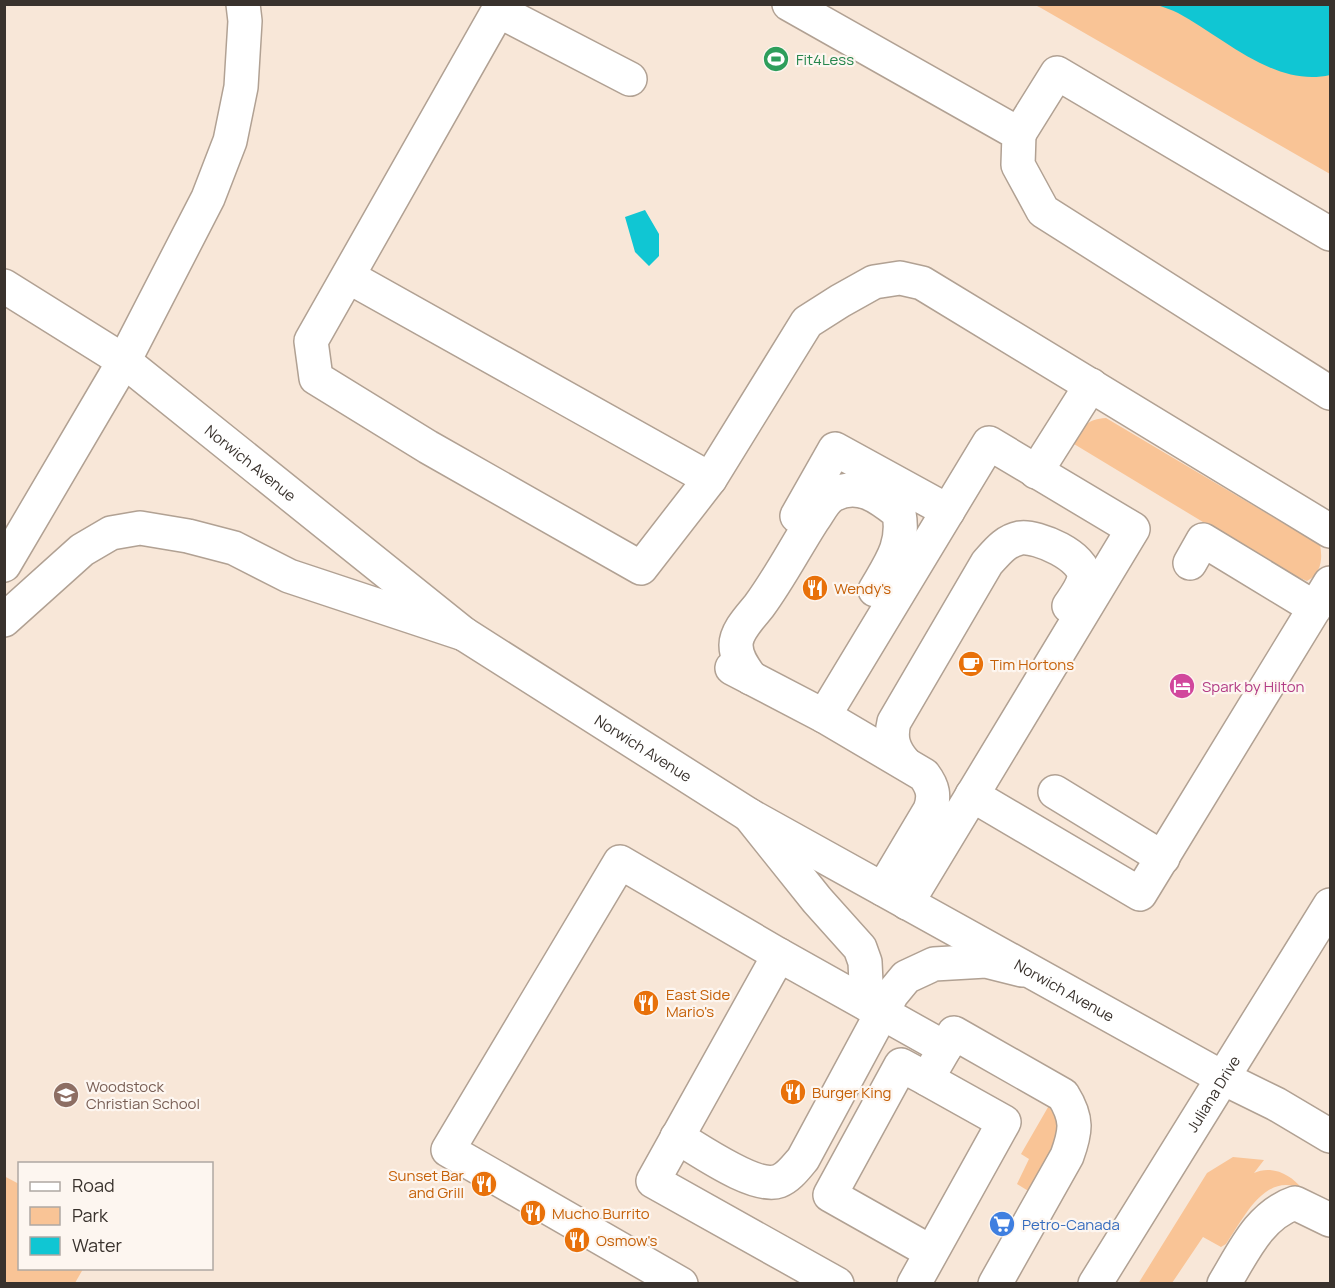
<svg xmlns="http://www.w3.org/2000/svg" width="1335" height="1288" font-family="Manrope,sans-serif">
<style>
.green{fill:#f9c496}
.water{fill:#10c6d3}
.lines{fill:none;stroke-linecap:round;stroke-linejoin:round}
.minor-casing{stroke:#b1a193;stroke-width:36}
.major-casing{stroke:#b1a193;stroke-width:36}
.highway-casing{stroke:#b1a193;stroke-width:36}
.minor{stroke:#fff;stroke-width:33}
.major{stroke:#fff;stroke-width:33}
.highway{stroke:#fff;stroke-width:33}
.labels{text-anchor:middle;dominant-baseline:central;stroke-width:4.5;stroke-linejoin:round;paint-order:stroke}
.leisure-label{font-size:15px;fill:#27864d;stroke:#fdf6f0;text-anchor:start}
.street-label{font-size:15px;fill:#39322d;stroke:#fdf6f0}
.food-label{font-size:15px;fill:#c56008;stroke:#fdf6f0;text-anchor:start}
.hotel-label{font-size:15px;fill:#b23c85;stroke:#fdf6f0;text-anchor:start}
.education-label{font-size:15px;fill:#785e54;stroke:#fdf6f0;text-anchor:start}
.shop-label{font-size:15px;fill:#366cbe;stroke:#fdf6f0;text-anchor:start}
</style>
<rect width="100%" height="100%" fill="#f8e7d8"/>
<path class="green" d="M1035,5H1330V174L1041,8Z
M1106,418L1320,545C1323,559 1321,574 1307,581L1284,571L1074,444V441C1084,426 1087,419 1106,418Z
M1051,1102L1065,1117L1035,1195L1017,1184L1029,1159L1021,1154Z
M1233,1157L1264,1160L1254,1173C1271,1165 1291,1174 1302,1189C1265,1171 1244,1218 1226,1244L1221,1247L1203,1237L1172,1283L1138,1284L1207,1173Z
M4,1176L19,1184L20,1268L83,1269L75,1283H5Z"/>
<path class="water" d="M1157,5H1330V75C1275,88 1223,37 1178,13C1172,10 1164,7 1157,5Z
M645,210L659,234V256L649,266L635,252L625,217Z"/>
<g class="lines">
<g class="minor-casing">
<g id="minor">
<path d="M502,4L311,341L316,378L428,447L641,568L710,479L807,322L840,301L874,282L900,278L922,283L1330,531"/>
<path d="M789,4L1019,134L1018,165L1043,211L1330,393"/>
<path d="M499,11L630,79"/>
<path d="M1019,134L1057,73L1330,234"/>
<path d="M349,277L710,479"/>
<path d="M1036,472L1091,385"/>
<path d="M797,516L835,449L948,511"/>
<path d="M1190,563L1203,540L1315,608"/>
<path d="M732,668L824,716"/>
<path d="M751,678C744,668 736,658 736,645C736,631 751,616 759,606C779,579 795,548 813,520C819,512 824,500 833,495C859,481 880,498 899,513C905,545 890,564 875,590"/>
<path d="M904,762C893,749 890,738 894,722L987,563C997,552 1005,541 1020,538C1037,535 1086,557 1084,577C1083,587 1075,597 1069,606"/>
<path d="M1055,792L1163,858"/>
<path d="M972,795L1140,894L1330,583"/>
<path d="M749,815L817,900L860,948L865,962L867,1004"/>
<path d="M883,889L930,810C935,796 933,787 924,775L824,716L989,443L1133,529L907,903"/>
<path d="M945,1048L954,1033L1063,1095C1078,1119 1076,1131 1067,1156L995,1284"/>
<path d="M927,1079L901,1065L830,1195L931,1252"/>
<path d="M677,1137C698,1149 755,1190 779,1181C789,1177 796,1167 803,1159L892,994L906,977L934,964L986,961L1022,970"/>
<path d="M681,1284L448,1150L620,862L779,955"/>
<path d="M837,1284L653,1181L779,955L945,1048L927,1079L1004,1122L914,1284"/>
<path id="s1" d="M1095,1284L1330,905"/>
<path d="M1224,1284C1243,1253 1259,1215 1295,1203L1330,1220"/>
</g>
</g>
<g class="major-casing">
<g id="major">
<path id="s2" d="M4,286L124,361L464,634L749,815L1223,1078L1276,1104L1330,1136"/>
</g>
</g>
<g class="highway-casing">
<path id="highway" d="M4,565L124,361L208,198L230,141L241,87L245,21L243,4
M4,620L82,550L111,533L140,528L188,536L234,548L289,576L464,634"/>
</g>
<use href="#minor" class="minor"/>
<use href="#major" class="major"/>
<use href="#highway" class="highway"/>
</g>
<defs>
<g id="stadium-disc" transform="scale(1.35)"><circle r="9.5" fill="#2e9e5b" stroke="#fdf6f0"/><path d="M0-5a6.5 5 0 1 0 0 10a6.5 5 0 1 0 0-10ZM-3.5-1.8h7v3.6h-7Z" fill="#fff"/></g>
<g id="restaurant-disc" transform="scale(1.35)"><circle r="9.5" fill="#e8710a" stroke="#fdf6f0"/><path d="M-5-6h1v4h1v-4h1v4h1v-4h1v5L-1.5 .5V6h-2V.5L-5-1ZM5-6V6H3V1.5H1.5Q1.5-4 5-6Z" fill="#fff"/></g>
<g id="cafe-disc" transform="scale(1.35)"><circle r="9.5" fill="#e8710a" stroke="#fdf6f0"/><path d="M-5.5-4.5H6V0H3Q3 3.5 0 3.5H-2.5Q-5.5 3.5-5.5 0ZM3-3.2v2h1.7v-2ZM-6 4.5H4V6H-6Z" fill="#fff"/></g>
<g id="hotel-disc" transform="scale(1.35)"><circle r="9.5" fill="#d1479c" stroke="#fdf6f0"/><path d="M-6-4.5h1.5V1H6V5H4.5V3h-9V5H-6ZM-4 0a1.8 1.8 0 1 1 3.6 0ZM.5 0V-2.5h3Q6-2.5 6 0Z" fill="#fff"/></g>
<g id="school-disc" transform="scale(1.35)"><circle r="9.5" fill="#8d6e63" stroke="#fdf6f0"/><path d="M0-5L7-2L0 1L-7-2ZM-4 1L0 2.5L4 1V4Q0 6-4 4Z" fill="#fff"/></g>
<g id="supermarket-disc" transform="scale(1.35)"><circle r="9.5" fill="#3f7fe0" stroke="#fdf6f0"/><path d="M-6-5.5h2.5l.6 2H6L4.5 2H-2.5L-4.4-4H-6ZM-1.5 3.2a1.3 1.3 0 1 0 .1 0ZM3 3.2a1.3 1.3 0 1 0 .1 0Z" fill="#fff"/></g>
</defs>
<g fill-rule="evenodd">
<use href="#stadium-disc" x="776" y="59"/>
<use href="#restaurant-disc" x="815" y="588"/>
<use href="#cafe-disc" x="971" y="664"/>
<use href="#hotel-disc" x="1182" y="686"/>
<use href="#restaurant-disc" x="646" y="1003"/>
<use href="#restaurant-disc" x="793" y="1092"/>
<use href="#school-disc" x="66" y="1095"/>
<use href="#restaurant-disc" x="484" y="1184"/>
<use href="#restaurant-disc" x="533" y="1213"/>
<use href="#supermarket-disc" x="1002" y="1224"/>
<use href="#restaurant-disc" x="577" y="1240"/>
</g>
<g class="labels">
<g class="leisure-label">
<text x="796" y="59">Fit4Less</text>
</g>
<g class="street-label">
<text stroke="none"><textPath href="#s2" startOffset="304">Norwich Avenue</textPath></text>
<text stroke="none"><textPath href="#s2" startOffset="790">Norwich Avenue</textPath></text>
<text stroke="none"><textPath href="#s2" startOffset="1276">Norwich Avenue</textPath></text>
<text stroke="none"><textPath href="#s1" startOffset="224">Juliana Drive</textPath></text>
</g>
<g class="food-label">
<text x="834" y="588">Wendy's</text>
<text x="990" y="664">Tim Hortons</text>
<text x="666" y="994">East Side<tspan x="666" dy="17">Mario's</tspan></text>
<text x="812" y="1092">Burger King</text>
<text x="464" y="1175" text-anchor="end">Sunset Bar<tspan x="464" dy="17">and Grill</tspan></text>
<text x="552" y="1213">Mucho Burrito</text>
<text x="596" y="1240">Osmow's</text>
</g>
<g class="hotel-label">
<text x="1202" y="686">Spark by Hilton</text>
</g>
<g class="education-label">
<text x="86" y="1086">Woodstock<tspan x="86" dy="17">Christian School</tspan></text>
</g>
<g class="shop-label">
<text x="1022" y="1224">Petro-Canada</text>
</g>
</g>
<rect width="1335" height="1288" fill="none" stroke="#39322d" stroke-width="12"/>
<rect x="18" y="1162" width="195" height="108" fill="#fdf6f0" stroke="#afa8a2" stroke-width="1.5"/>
<rect x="30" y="1182" width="30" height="9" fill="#ffffff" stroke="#afa8a2" stroke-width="1.5"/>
<text x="72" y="1192" font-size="18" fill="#39322d">Road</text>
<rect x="30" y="1207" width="30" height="18" fill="#f9c496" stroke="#afa8a2" stroke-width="1.5"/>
<text x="72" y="1222" font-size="18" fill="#39322d">Park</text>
<rect x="30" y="1237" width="30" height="18" fill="#10c6d3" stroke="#afa8a2" stroke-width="1.5"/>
<text x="72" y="1252" font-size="18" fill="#39322d">Water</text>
</svg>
